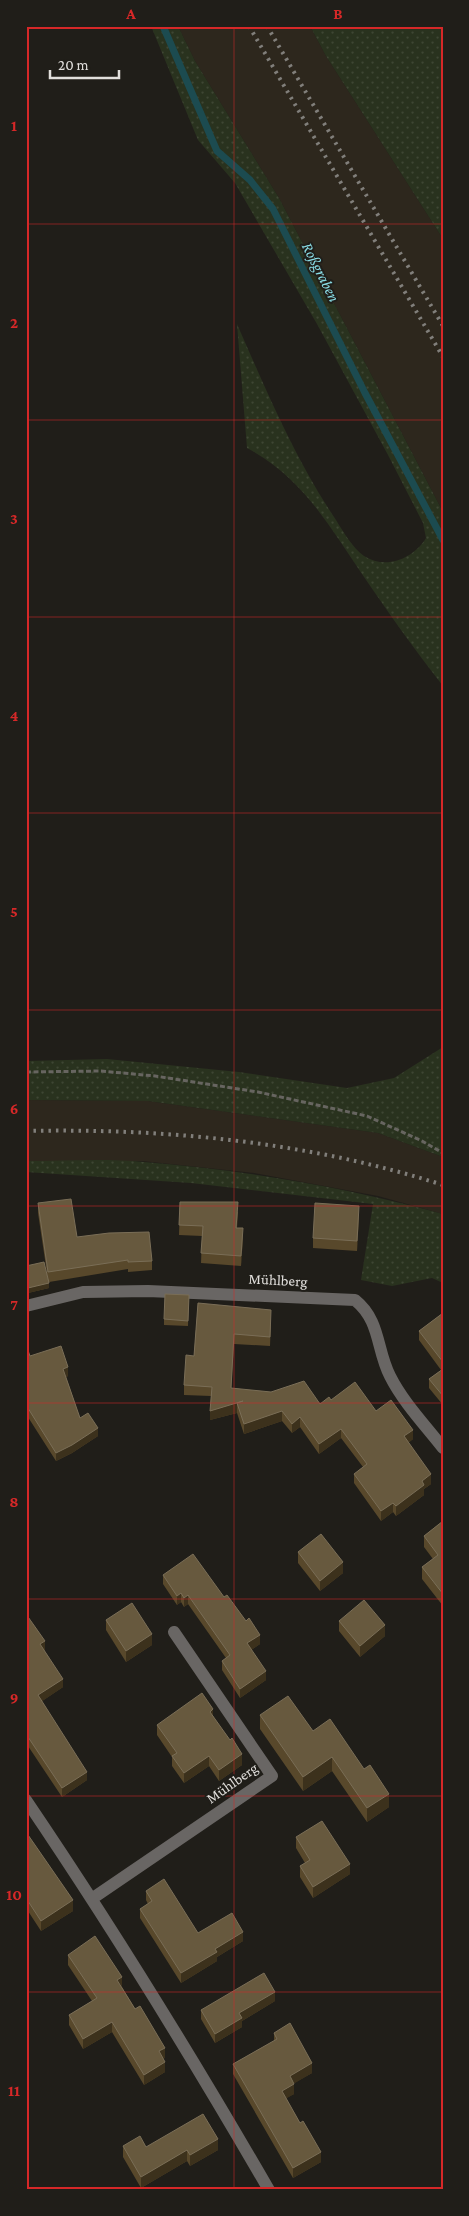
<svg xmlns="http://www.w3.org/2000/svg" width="469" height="2216" font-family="'Crimson Pro',serif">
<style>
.built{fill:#2d271d}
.green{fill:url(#green-dots)}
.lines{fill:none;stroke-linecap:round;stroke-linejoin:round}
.stream{stroke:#1c4b50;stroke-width:7}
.path{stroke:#676560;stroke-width:3;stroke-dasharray:5 2.5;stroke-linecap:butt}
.minor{stroke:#696664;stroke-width:12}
.rail{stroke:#817f7b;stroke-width:4;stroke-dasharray:2.5 5;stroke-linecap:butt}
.wall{fill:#58482b}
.shaded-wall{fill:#3c311c}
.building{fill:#67593e;stroke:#7a6e57}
.grid{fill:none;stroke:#d62828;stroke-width:1;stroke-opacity:0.55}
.labels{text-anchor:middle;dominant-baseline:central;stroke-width:4;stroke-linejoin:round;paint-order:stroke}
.street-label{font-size:15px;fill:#e1dfdc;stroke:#201e19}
.water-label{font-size:16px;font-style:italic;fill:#89dce5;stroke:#201e19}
.neatline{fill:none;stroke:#d62828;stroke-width:2}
.grid-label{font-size:16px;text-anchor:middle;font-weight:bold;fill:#d62828}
</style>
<defs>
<pattern id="green-dots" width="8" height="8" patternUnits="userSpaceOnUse" patternTransform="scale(1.25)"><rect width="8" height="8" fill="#29321e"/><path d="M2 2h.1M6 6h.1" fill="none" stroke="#3e4633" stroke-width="1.8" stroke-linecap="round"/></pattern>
</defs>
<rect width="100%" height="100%" fill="#201e19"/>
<path class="built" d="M178,26H310L326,56L443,239V512L279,198L195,61Z
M26,1100L148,1101L378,1133L443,1157V1214L378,1196L254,1173L142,1161H26Z"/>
<path class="green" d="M151,26H178L195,61L279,198L443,512V686C414,649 388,612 362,574C328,524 302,477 247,448L237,324C267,392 295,459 336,520C344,533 352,547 364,556C386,570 413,559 426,538L423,523L388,455L317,324L235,183L198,140Z
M310,26H443V239L326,56Z
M443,1047V1157L378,1133L148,1101L26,1100V1061L107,1059L239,1072L347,1088L394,1078Z
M26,1161C65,1161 105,1158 144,1162C245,1170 345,1187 443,1214V1283L432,1278L392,1286L361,1280L373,1204L191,1183L26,1172Z"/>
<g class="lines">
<path class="stream" d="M163,26L217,151L250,180L273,209L365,393L443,540"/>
<path class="path" d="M26,1072L101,1071L155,1076L258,1092L367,1116L422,1141L443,1153"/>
<path class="minor" d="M26,1306L83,1292L148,1291L355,1300C381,1321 376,1349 390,1376C403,1402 425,1425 443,1448
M26,1800C112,1927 192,2057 269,2190
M93,1898L272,1776L174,1632"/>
<path class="rail" d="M249,26L443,357
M267,26L443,326
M26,1131C165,1128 310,1142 443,1185"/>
</g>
<path class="wall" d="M180,1202L238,1212L237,1228L243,1238L241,1266L201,1263L202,1236L179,1235Z
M38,1203L77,1237L152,1261V1270L128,1272V1269L49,1282V1288L28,1293L26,1288V1266L47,1273L38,1213Z
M359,1216L357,1251L313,1248V1238Z
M189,1295L188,1326L164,1325V1319Z
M198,1303L271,1320L270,1346L234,1344L231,1388L320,1404L331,1400L376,1411L413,1439L408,1443L431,1484L424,1489V1495L396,1516L393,1512L381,1521L354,1483V1474L363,1467L341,1438L319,1454L300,1427L292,1433L282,1421L244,1434L237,1413L210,1420L211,1396L184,1395V1385L194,1356Z
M443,1313V1405L429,1388V1379L441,1370L419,1340V1331Z
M26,1345L30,1356L68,1376L66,1377L80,1418L98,1436L72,1453L56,1461L26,1414Z
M443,1521V1606L422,1579V1567L433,1559L424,1547V1536Z
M298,1552L343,1573L320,1591L298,1563Z
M163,1575L224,1597L260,1644L251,1650L266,1680L240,1698L222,1670V1661L226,1658L188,1604L184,1607L181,1602L177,1605L163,1584Z
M26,1614L45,1650H44L63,1687L42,1701L87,1780L62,1797L26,1743Z
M106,1620L152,1645L126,1662L106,1630Z
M339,1621L385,1636L360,1657L339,1631Z
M260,1715L313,1731L389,1807L367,1822L332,1771L303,1791L260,1729Z
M213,1716L242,1765L219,1781L209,1766L184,1783L172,1766V1757L157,1735V1725Z
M26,1832L73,1911L41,1931L26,1908Z
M296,1837L350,1874L313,1898L300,1877V1866L305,1863L296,1848Z
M146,1891L198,1933L243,1941L217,1957V1961L181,1983L140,1918V1909L148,1904L146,1900Z
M68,1955L122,1987L165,2058H163L165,2072L144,2085L112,2032L83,2049L69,2025V2015L92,2001L68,1965Z
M275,2001L242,2021V2027L215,2043L201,2019V2010Z
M274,2033L312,2073L294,2083V2094L286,2098L321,2162L293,2178L233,2074V2064L274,2041Z
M123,2146L146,2147L218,2150L190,2166L187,2161L141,2188L123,2157Z"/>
<path class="shaded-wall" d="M359,1206V1216L357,1251V1241Z
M243,1228V1238L241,1266V1256Z
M49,1283V1288L28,1293V1288Z
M234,1334V1344L231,1398V1388Z
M68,1367V1376L63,1378V1369Z
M243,1401L237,1403V1413L210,1420V1411Z
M282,1411V1421L244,1434V1424Z
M300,1417V1427L292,1433V1424Z
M98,1428V1436L72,1453L56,1461V1453Z
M341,1429V1438L319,1454V1444Z
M413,1430V1439L404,1446V1436Z
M431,1474V1484L424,1489V1495L396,1516V1506L422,1481Z
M393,1503V1512L381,1521V1511Z
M343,1562V1573L320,1591V1581Z
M181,1593V1602L177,1605V1596Z
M188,1595V1604L184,1607V1598Z
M385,1625V1636L360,1657V1646Z
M152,1634V1645L126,1662V1651Z
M260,1635V1644L247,1653V1643Z
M45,1641V1650L40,1653V1644Z
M266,1671V1680L240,1698V1689Z
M63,1679V1687L38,1704V1695Z
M213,1709V1720L210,1712Z
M242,1754V1765L219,1781V1770Z
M209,1756V1766L184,1783V1773Z
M332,1757V1771L303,1791V1777Z
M87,1772V1780L62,1797V1788Z
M389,1794V1807L367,1822V1808Z
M350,1864V1874L313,1898V1887Z
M73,1900V1911L41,1931V1921Z
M243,1932V1941L217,1957V1961L181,1983V1973L215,1949Z
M122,1977V1987L117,1980Z
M275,1992V2001L242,2021V2027L215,2043V2034L239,2013Z
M112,2022V2032L83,2049V2039Z
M165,2048V2058L159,2061V2051Z
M165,2062V2072L144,2085V2075Z
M312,2063V2073L290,2086V2076Z
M294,2084V2094L282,2101V2091Z
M218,2139V2150L190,2166V2155Z
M187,2150V2161L141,2188V2177Z
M321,2152V2162L293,2178V2168Z"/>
<path class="building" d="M71,1199L77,1237L109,1233L149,1232L152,1261L128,1262V1260L48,1272L38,1203Z
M180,1202H238L236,1228H243L241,1256L201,1253L203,1226L179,1225Z
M315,1203L359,1206L357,1241L313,1238Z
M44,1262L49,1283L28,1288L26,1282V1266Z
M165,1294L189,1295L188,1321L164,1319Z
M198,1303L271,1310L270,1337L234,1334L231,1388L271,1392L304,1381L320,1404L329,1397L331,1400L355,1382L376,1411L391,1400L413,1430L404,1436L431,1474L422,1481L424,1485L396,1506L393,1503L381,1511L354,1474L367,1464L341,1429L319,1444L300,1417L292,1424L282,1411L244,1424L237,1403L243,1401L210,1411L212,1387L184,1385L186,1355L194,1356Z
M443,1313V1362L419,1331Z
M26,1345L30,1356L61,1346L68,1367L63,1369L80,1418L88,1413L98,1428L72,1445L56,1453L26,1405Z
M443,1369V1396L429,1379Z
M443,1521V1594L422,1567L438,1555L424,1536Z
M321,1534L343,1562L320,1581L298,1552Z
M193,1554L224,1597L227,1595L246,1621L249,1618L260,1635L247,1643L266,1671L240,1689L222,1661L230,1655L188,1595L184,1598L181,1593L177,1596L163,1575Z
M364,1600L385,1625L360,1646L339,1621Z
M132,1603L152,1634L126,1651L106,1620Z
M26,1614L45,1641L40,1644L63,1679L38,1695L87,1772L62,1788L26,1734Z
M202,1693L213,1709L210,1712L230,1740L232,1738L242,1754L219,1770L209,1756L184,1773L172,1756L177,1753L157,1725Z
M288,1696L313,1731L330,1719L364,1769L370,1765L389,1794L367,1808L332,1757L303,1777L260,1715Z
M322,1821L350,1864L313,1887L300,1866L310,1860L296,1837Z
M26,1832L73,1900L41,1921L26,1898Z
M164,1879L198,1933L232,1913L243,1932L215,1949L217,1952L181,1973L140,1909L152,1901L146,1891Z
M95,1936L122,1977L117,1980L135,2009L140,2006L165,2048L159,2051L165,2062L144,2075L112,2022L83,2039L69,2015L97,1998L68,1955Z
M264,1973L275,1992L239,2013L242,2018L215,2034L201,2010Z
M290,2023L312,2063L290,2076L294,2084L282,2091L300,2123L303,2121L321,2152L293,2168L233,2064L277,2039L274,2033Z
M203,2114L218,2139L190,2155L187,2150L141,2177L123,2146L140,2136L146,2147Z"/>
<path class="grid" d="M234,26V2190M26,224H443M26,420H443M26,617H443M26,813H443M26,1010H443M26,1206H443M26,1403H443M26,1599H443M26,1796H443M26,1992H443"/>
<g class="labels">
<g class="street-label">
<text transform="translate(278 1280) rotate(3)">Mühlberg</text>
<text transform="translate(232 1783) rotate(-35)">Mühlberg</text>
</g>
<g class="water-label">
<text transform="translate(321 272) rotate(63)">Roßgraben</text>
</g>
</g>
<rect width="469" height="2216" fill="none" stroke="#201e19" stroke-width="55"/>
<path d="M50 70v8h69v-8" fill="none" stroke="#e1dfdc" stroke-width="2.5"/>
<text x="58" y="70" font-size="15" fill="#e1dfdc" stroke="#201e19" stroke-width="4" paint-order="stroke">20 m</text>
<rect x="28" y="28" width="414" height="2160" class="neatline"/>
<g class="grid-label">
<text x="131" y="19">A</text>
<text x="338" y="19">B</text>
<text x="14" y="131">1</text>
<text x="14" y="328">2</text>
<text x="14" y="524">3</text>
<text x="14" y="721">4</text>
<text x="14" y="917">5</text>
<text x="14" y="1114">6</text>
<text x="14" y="1310">7</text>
<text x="14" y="1507">8</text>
<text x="14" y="1703">9</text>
<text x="14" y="1900">10</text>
<text x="14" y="2096">11</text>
</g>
</svg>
